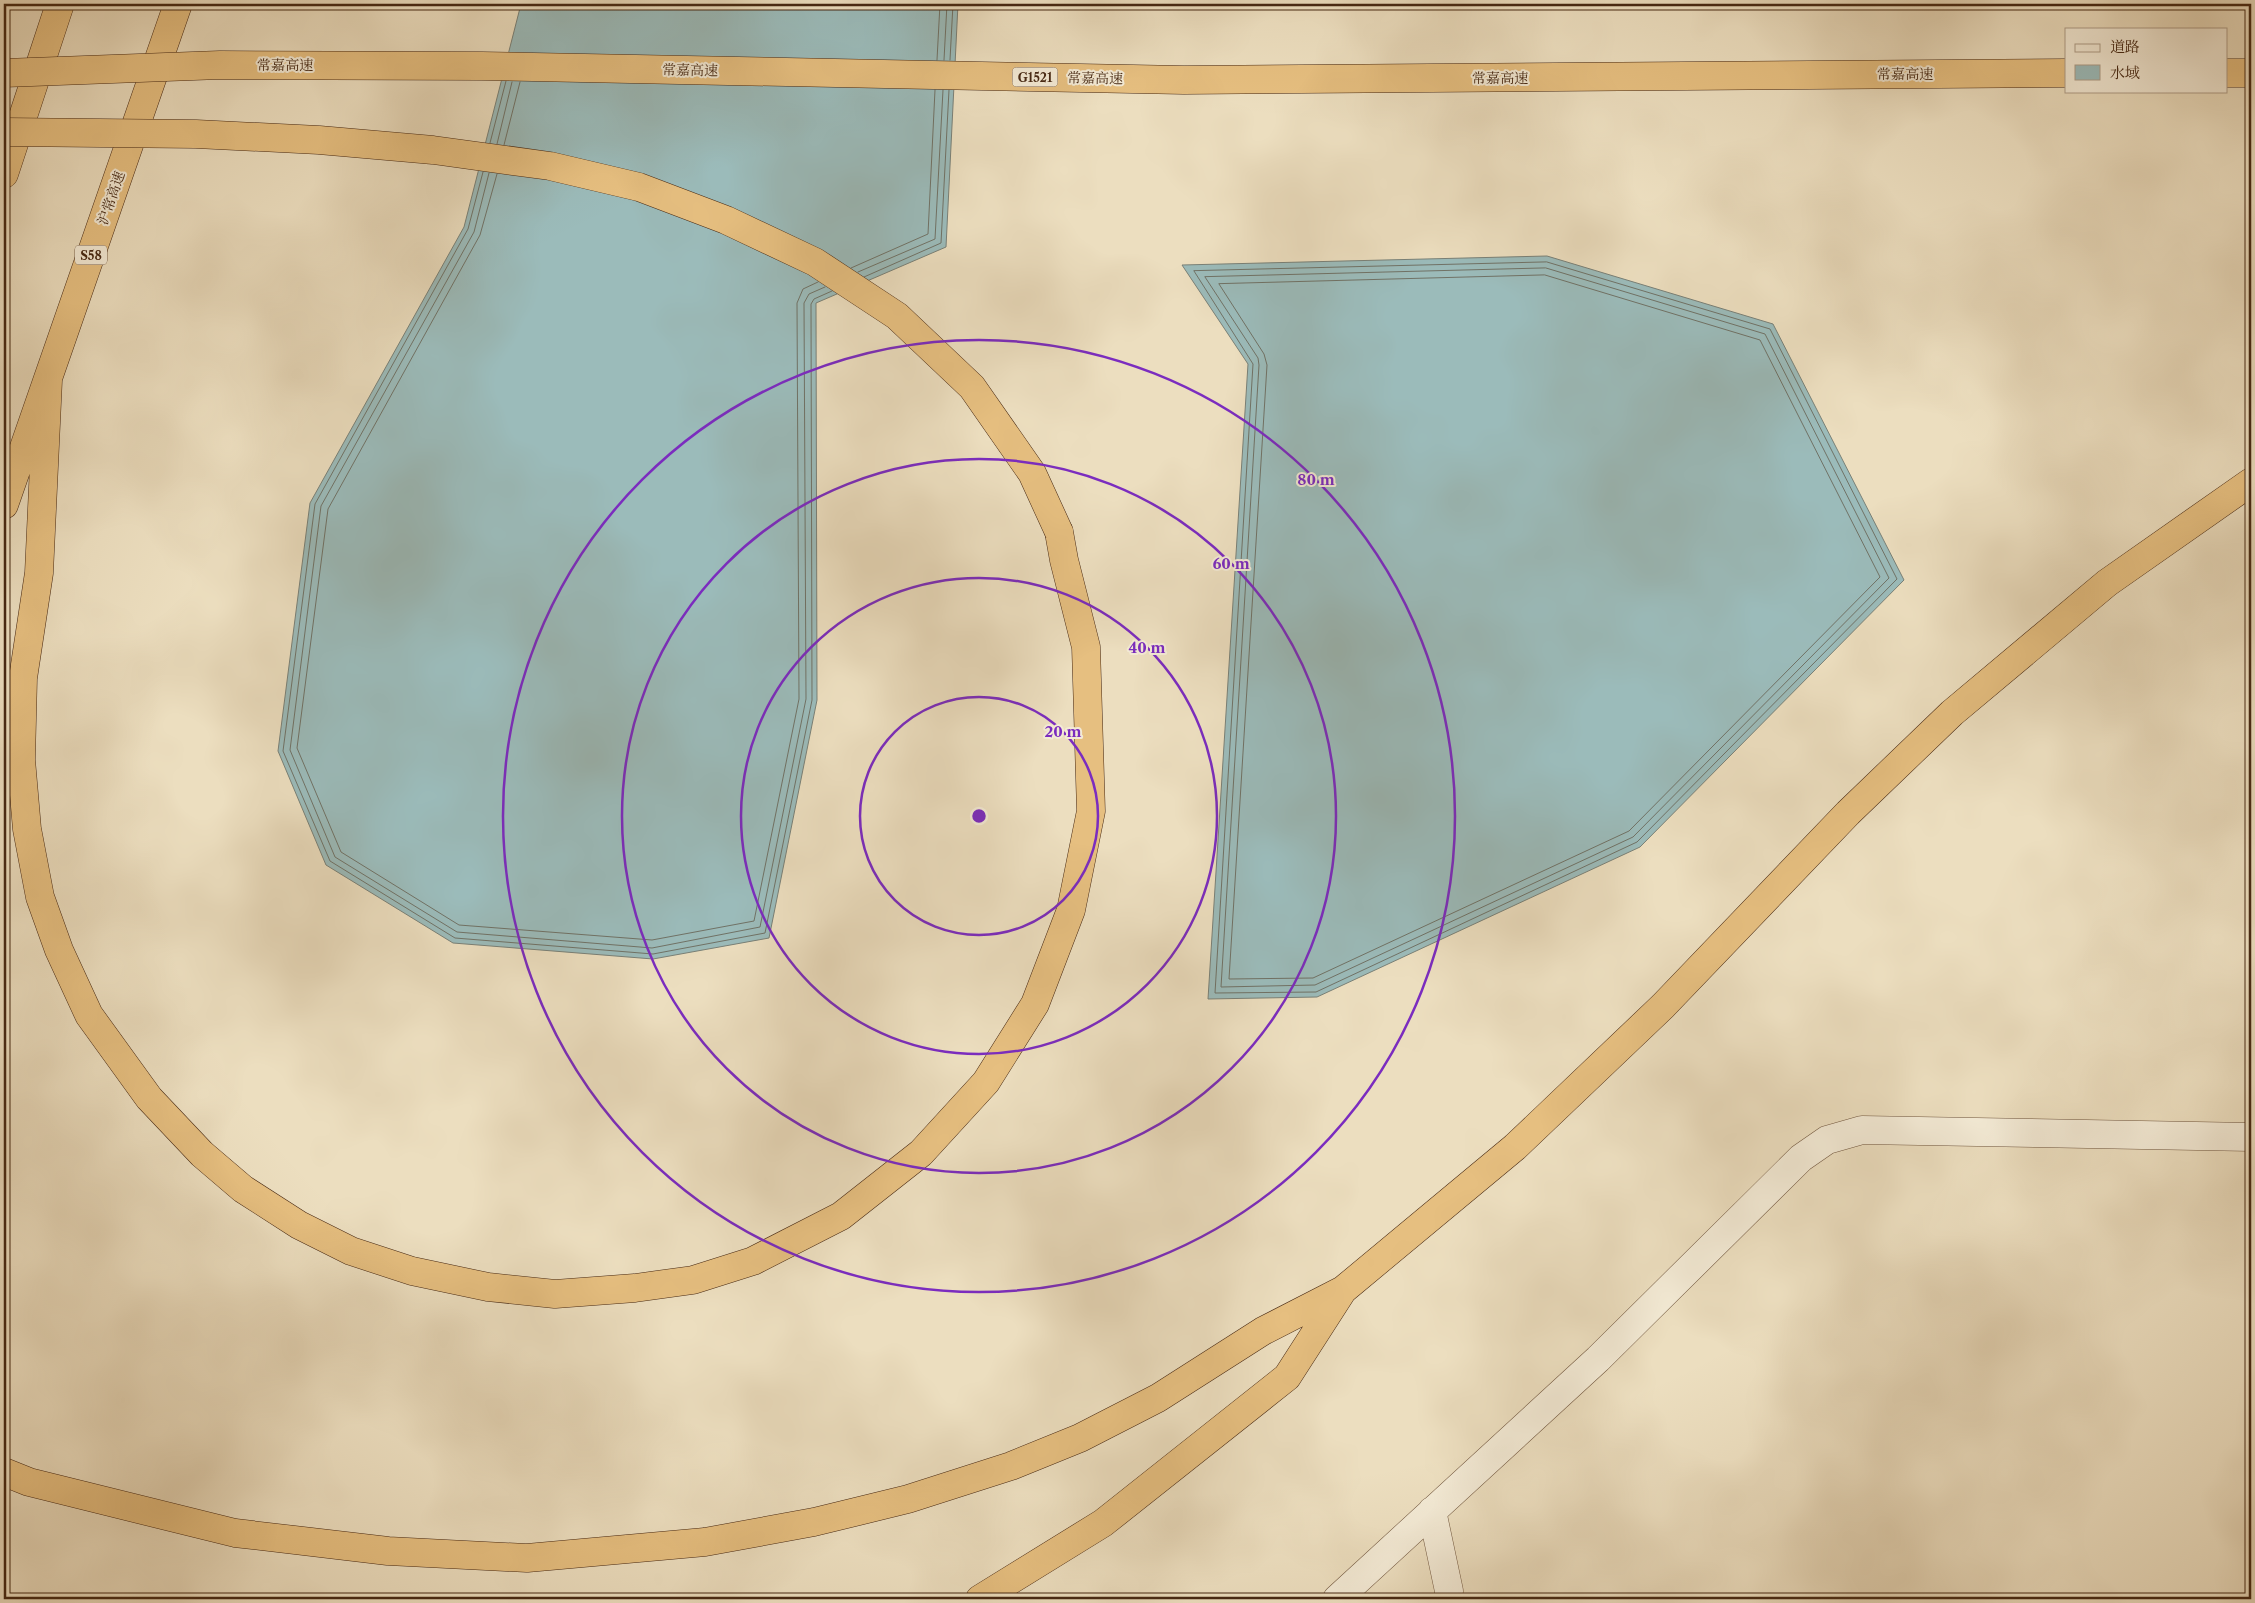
<svg xmlns="http://www.w3.org/2000/svg" width="2255" height="1603" font-family="'Libre Caslon Text','Noto Serif SC',serif">
<style>
.water{fill:#9bbbba;stroke:#798077}
.lines{fill:none;stroke-linecap:round;stroke-linejoin:round}
.shore{stroke:#707266;stroke-width:1}
.minor-casing{stroke:#70563e;stroke-width:29}
.highway-casing{stroke:#462813;stroke-width:29}
.minor{stroke:#f3ead5;stroke-width:28}
.highway{stroke:#e6bf80;stroke-width:28}
.highway-bridge-casing{stroke:#462813;stroke-width:29;stroke-linecap:butt}
.highway-bridge{stroke:#e6bf80;stroke-width:28}
.ring{fill:none;stroke:#7b2cbf;stroke-width:2.5}
.labels{text-anchor:middle;dominant-baseline:central;stroke-width:4;stroke-linejoin:round;paint-order:stroke}
.shield{fill:#f3ead5;stroke:#7a624d;stroke-width:1}
.shield-label{font-size:12px;font-weight:bold;fill:#462813}
.street-label{font-size:14px;fill:#462813;stroke:#f3ead5}
.centre{fill:#7b2cbf;stroke:#f3ead5;stroke-width:2.5}
.ring-label{font-size:15px;text-anchor:middle;font-weight:bold;fill:#7b2cbf;stroke:#f3ead5;stroke-width:4;stroke-linejoin:round;paint-order:stroke}
</style>
<rect width="100%" height="100%" fill="#ecdebf"/>
<filter id="stains"><feTurbulence type="fractalNoise" baseFrequency=".004" numOctaves="4"/><feColorMatrix values="0 0 0 0 .2 0 0 0 0 .09 0 0 0 0 .02 0 0 0 .5 -.17"/></filter>
<radialGradient id="worn" r=".72"><stop offset=".6" stop-color="#630" stop-opacity="0"/><stop offset="1" stop-color="#630" stop-opacity=".3"/></radialGradient>
<path class="water" d="M521,4H958L946,247L816,303L817,700L769,938L653,959L453,943L326,865L278,751L310,503L464,227Z
M1547,256L1773,324L1904,580L1640,847L1317,997L1208,999L1248,364L1182,265Z"/>
<g class="lines">
<path class="shore" d="M937,60L940,4
M944,60L947,4
M950,60L953,4
M490,143L506,81
M497,144L512,82
M504,145L520,82
M483,172L468,229L315,504L283,751L330,861L455,938L653,954L765,933L812,700L811,304L814,299L832,291
M489,173L474,232L321,506L290,750L335,857L457,932L652,948L760,927L806,699L804,303L809,294L825,287
M497,174L480,235L328,509L297,748L341,852L459,925L652,940L754,921L799,699L797,303L803,289L818,282
M1547,262L1770,329L1897,579L1637,842L1316,992L1215,993L1253,364L1194,271Z
M851,268L928,234L935,90
M1546,268L1765,334L1889,578L1633,837L1315,985L1221,987L1259,365L1258,358L1205,277Z
M858,272L935,239L943,90
M1545,275L1760,340L1880,577L1629,831L1313,978L1229,979L1267,365L1264,354L1219,284Z
M864,277L941,243L949,90"/>
<g class="minor-casing">
<path id="minor" d="M1432,1511L1449,1591L1448,1599
M1337,1599L1598,1359L1801,1158L1827,1140L1862,1130L2251,1137"/>
</g>
<g class="highway-casing">
<path id="highway" d="M2226,73H2251
M4,174L60,4
M48,380L39,573L23,678L21,760L27,829L40,897L59,950L89,1015L149,1098L202,1154L243,1189L299,1225L351,1251L412,1271L488,1287L555,1294L635,1288L693,1280L753,1261L841,1216L921,1153L986,1082L1035,1004L1071,910L1091,811L1086,647L1064,560L1059,532
M4,505L178,4
M4,1472L29,1482L235,1533L388,1551L527,1558L705,1542L814,1522L908,1499L1011,1466L1080,1438L1158,1398L1263,1331L1343,1290L1515,1147L1663,1006L1848,813L1952,713L2107,583L2251,482
M980,1599L1103,1523L1287,1377L1343,1290"/>
</g>
<use href="#minor" class="minor"/>
<use href="#highway" class="highway"/>
<g class="highway-bridge-casing">
<path id="highway-bridge" d="M4,73L220,65L482,66L1184,80L2066,73
M4,132L196,134L319,140L433,150L550,166L639,187L726,220L815,262L897,316L972,387L1032,473L1059,532"/>
</g>
<use href="#highway-bridge" class="highway-bridge"/>
</g>
<g class="ring">
<circle cx="979" cy="816" r="119"/>
<circle cx="979" cy="816" r="238"/>
<circle cx="979" cy="816" r="357"/>
<circle cx="979" cy="816" r="476"/>
</g>
<g class="labels">
<g class="shield">
<rect x="1012.5" y="67.5" width="45" height="19" rx="4"/>
<rect x="75" y="245.5" width="32" height="19" rx="4"/>
</g>
<g class="shield-label">
<text x="1035" y="77">G1521</text>
<text x="91" y="255">S58</text>
</g>
<g class="street-label">
<text x="285" y="65">常嘉高速</text>
<text transform="translate(690 70) rotate(1)">常嘉高速</text>
<text x="1905" y="74">常嘉高速</text>
<text transform="translate(1095 78) rotate(1)">常嘉高速</text>
<text x="1500" y="78">常嘉高速</text>
<text transform="translate(111 198) rotate(-71)">沪常高速</text>
</g>
</g>
<circle cx="979" cy="816" r="8" class="centre"/>
<g class="ring-label">
<text x="1316" y="485">80 m</text>
<text x="1231" y="569">60 m</text>
<text x="1147" y="653">40 m</text>
<text x="1063" y="737">20 m</text>
</g>
<rect width="2255" height="1603" fill="none" stroke="#ecdebf" stroke-width="20"/>
<rect x="5" y="5" width="2245" height="1593" fill="none" stroke="#462813" stroke-width="2.5"/>
<rect x="10" y="10" width="2235" height="1583" fill="none" stroke="#462813"/>
<rect x="2065" y="28" width="162" height="65" fill="#f3ead5" stroke="#ae9c87"/>
<rect x="2075" y="44" width="25" height="8" fill="#f3ead5" stroke="#ae9c87"/>
<text x="2110" y="52" font-size="15" fill="#462813">道路</text>
<rect x="2075" y="65" width="25" height="15" fill="#9bbbba" stroke="#ae9c87"/>
<text x="2110" y="78" font-size="15" fill="#462813">水域</text>
<rect width="100%" height="100%" filter="url(#stains)"/>
<rect width="100%" height="100%" fill="url(#worn)"/>
</svg>
